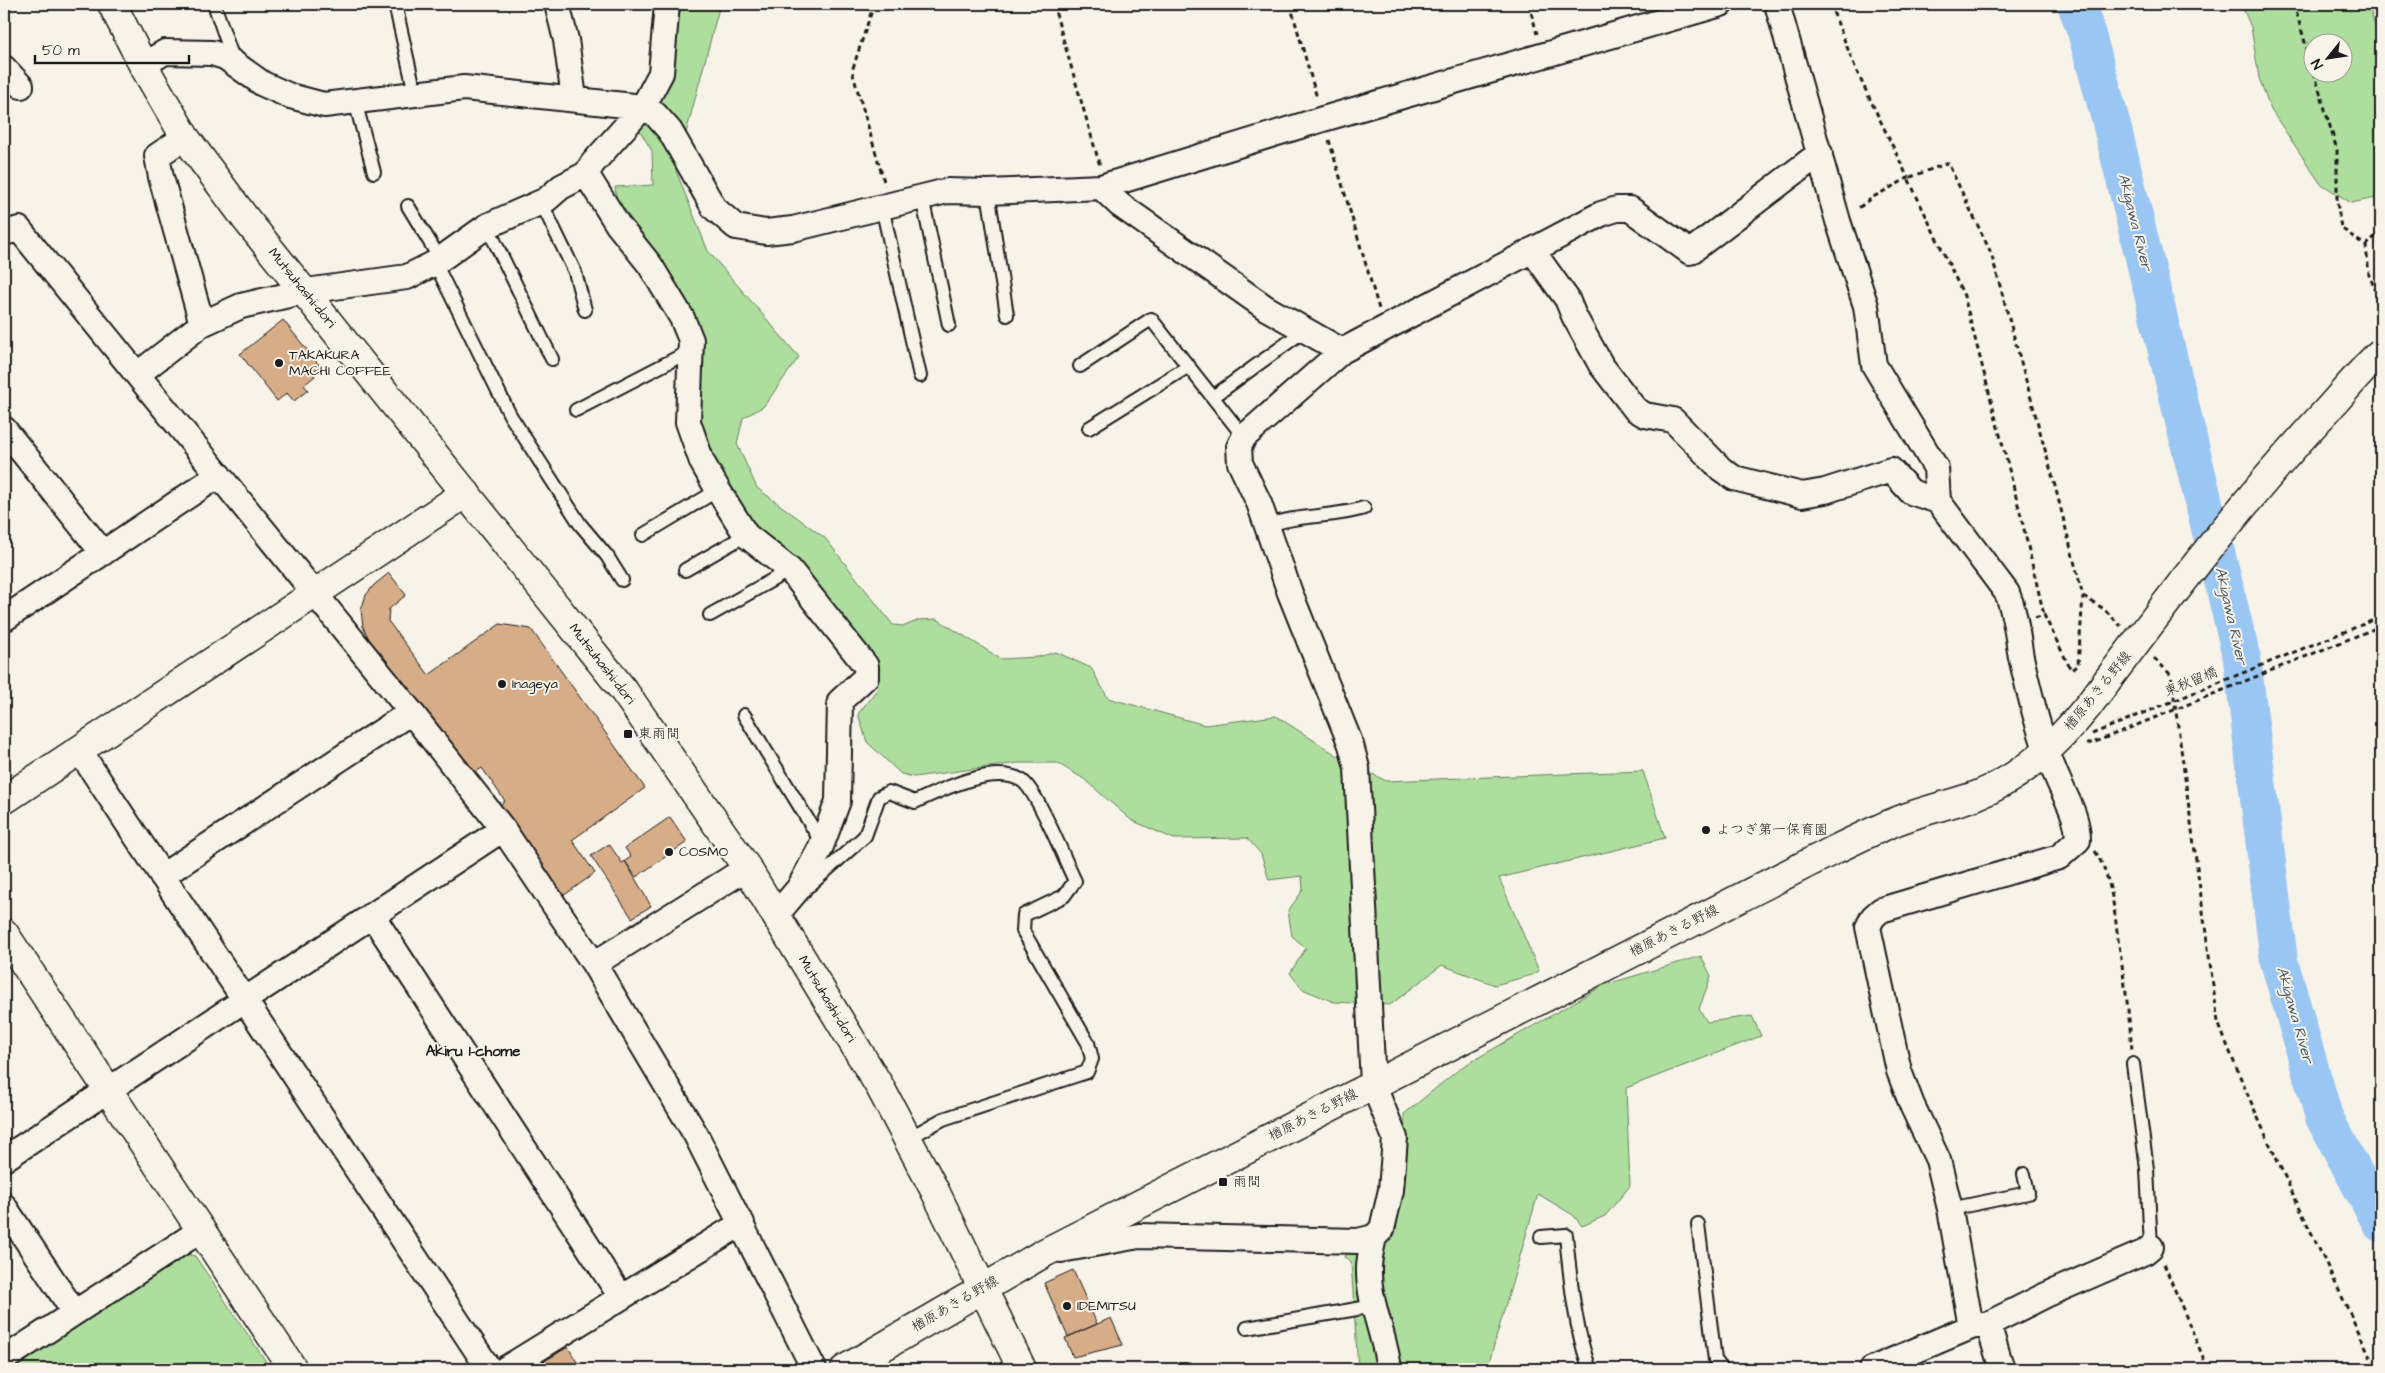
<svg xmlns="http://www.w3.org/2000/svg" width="2385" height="1373" font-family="'Architects Daughter','Klee One',sans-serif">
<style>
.green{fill:#aede9e;stroke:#657d5d;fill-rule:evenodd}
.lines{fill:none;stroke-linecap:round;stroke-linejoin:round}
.river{stroke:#99c6f3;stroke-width:38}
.building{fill:#d7ad88;stroke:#1c1c1c}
.service-casing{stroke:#1c1c1c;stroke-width:16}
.minor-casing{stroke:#1c1c1c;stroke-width:28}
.tertiary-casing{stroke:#1c1c1c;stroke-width:31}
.secondary-casing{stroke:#1c1c1c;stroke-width:31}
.primary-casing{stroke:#1c1c1c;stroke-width:31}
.path{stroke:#1c1c1c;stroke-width:3;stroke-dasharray:5 4;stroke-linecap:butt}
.service{stroke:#f7f3e8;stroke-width:12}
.minor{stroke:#f7f3e8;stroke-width:24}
.tertiary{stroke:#f7f3e8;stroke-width:28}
.secondary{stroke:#f7f3e8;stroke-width:28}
.primary{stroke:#f7f3e8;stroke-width:28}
.secondary-bridge-casing{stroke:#1c1c1c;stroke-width:31;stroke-linecap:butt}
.path-bridge{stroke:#1c1c1c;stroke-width:3;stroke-dasharray:5 4;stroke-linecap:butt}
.secondary-bridge{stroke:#f7f3e8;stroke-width:28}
.poi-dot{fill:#1c1c1c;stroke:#f7f3e8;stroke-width:2}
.labels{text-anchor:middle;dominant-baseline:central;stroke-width:4;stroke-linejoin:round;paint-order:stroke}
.street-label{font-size:14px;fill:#1c1c1c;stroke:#f7f3e8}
.poi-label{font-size:14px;fill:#1c1c1c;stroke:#f7f3e8;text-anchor:start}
.water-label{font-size:15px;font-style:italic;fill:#485867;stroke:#f7f3e8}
.neighbourhood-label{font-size:15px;font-weight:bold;fill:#1c1c1c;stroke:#f7f3e8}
</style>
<rect width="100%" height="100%" fill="#f7f3e8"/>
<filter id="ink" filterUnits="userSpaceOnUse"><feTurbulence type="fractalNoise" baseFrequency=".02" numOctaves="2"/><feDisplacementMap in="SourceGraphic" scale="10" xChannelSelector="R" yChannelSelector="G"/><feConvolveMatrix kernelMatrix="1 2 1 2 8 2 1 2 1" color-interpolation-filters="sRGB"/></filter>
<g filter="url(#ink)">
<path class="green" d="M681,4H720L676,171L708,251L799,357L764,406L743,418L737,444L757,488L825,538L893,625L905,626L919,620L937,619L1001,659L1038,657L1056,652L1091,668L1108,698L1205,725L1276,716L1338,756L1386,781L1643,771L1665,838L1499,878L1539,971L1532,975L1495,985L1442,965L1390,1005L1334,1002L1302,989L1290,973L1306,948L1292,936L1288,911L1303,890L1302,876L1269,880L1261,854L1247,838L1174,839L1131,820L1084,779L1057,763H1018L914,777L901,774L867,742L858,714L878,688L819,593L756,532L695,441L701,402L692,321L619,217L615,187L653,185L652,151L640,131L674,47Z
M2241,4H2369L2381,51V197L2351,203L2320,183L2271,110L2259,78L2251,27ZM2312,42H2342V72H2312Z
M1701,956L1711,976L1699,1009L1707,1022L1752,1016L1761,1036L1626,1088L1630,1186L1605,1216L1582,1226L1573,1215L1538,1194L1487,1369H1358L1351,1261L1344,1257C1357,1224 1366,1226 1396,1210L1405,1165L1404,1114L1462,1067L1604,985Z
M181,1253L195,1256L271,1369H4Z"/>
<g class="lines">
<path class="river" d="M2076,4L2085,28L2111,122L2242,659L2279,961L2324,1117L2381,1223"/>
</g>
<path class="building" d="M283,320L320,366L313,372L315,376L304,385L308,390L294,401L287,393L277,401L240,354Z
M389,573L406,595L389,609L388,621L429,675L500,624L531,629L645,788L572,840L595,873L563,896L498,806L505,801L482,768L473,774L370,641L363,627L361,610L366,595L374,585Z
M670,817L687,842L636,877L625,861L631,857L625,848Z
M609,844L622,863L625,861L651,906L632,918L591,856Z
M1073,1270L1097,1324L1068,1337L1044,1283Z
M1111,1318L1123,1345L1073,1357L1065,1338Z
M568,1347L581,1369H531Z"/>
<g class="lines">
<g class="service-casing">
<path id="service" d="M214,4L234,62
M395,4L415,93
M355,101L374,172
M988,192L1007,315
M922,197L949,325
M541,202L575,272L585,310
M408,206L440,259
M882,207L920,376
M487,226L552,359
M435,263L510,415L580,524L607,556L622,580
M1080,366L1151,319L1244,437
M1213,397L1305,330
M576,410L692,350
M1089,428L1189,366
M1267,526C1298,514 1332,518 1364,508
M643,535L718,490
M685,570L746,535
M710,615L790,570
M744,715L822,843
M804,887L810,885L865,836L879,797L889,792L915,802C941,790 993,764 1021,780C1037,789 1065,861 1075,881L1064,896L1024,915L1023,931L1088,1043L1092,1059L1087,1072L943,1119L907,1139
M2133,1064L2147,1169L2151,1247
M1950,1209L2028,1193L2024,1174
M1698,1224L1715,1360L1722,1369
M1541,1237L1566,1235C1570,1277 1575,1330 1590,1369
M1247,1328L1374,1306"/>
</g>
<g class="minor-casing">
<path id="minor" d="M557,4L566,40L574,98
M1777,4L1838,221L1866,306L1874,365L1936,468L1938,501
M143,65L165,52L212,53L225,57L263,84L290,96L324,105L464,88L643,107L655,114L670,131L714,208L736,227L766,232L793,229L947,191L988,192L1101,187L1323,119L1721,4
M4,68L21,86
M185,137L157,156L161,177L202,324
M586,174L618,225L650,265L682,318L691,340L688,422L702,462L718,490L746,535L790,570L866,666V677L840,701L838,801L820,849L799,888L777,914
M1101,187L1120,205L1266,308L1342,351
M4,233L19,229L411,712L503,829L594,964L696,1135L814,1369
M1532,250L1567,299L1574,316L1601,365L1635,409L1645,415L1673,420L1721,469L1734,478L1802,495L1825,491L1891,470L1911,492L1938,501L2007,593C2016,614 2017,635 2021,657C2031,700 2041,742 2059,782C2068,802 2078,818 2078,840L2059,857L1881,910L1873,917L1868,927L1899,1071L1912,1105L1938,1160L1950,1209L1971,1327
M138,374L202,324L241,306L306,291L407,277L435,263L487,226L546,200L561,187L586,174L593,163L643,107L661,73L667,4
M4,429L103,553
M4,619L219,475
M79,750L489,1369
M162,876L411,712
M372,915L621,1297
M594,964L747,868
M4,1159L503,829
M4,1206L74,1312
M1374,1237C1372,1247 1369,1258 1369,1268C1368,1302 1385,1335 1389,1369
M1061,1250L1139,1236L1358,1241L1374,1237L1382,1229L1391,1190L1395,1138L1373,1084L1357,768L1351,745L1290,593L1259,503L1240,463L1239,447L1244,437L1342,351L1601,214L1617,209H1630L1690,252L1820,153
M1988,1324L2046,1295L2145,1252L2151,1247
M4,1359L201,1230
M505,1369L742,1223
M1872,1369L1971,1327L1988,1324L2002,1369"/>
</g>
<g class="tertiary-casing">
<path id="tertiary" d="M4,800L466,493
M4,933L293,1369"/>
</g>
<g class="secondary-casing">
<path id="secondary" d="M845,1369L1044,1253L1832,851C1855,840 1878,828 1902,819C1926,810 1951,804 1975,796C2020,779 2059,742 2088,706"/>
</g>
<g class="primary-casing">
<path id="primary" d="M112,4L143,65L185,137L245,218L624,691L747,868L880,1087L934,1189L1022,1369"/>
</g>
<path class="path" d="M874,4L852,71L885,185
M1053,4L1100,166
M1290,4L1317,98
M1529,4L1537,34
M1830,4L1857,72L1908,178L1875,196L1857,209
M2294,4L2312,67
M2314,72L2337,150V202L2341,228L2366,246L2369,275L2381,303
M1329,140L1379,309
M2366,246L2381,230
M2083,596L2104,609L2121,626
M2035,618L2044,615L2071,670L2078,665L2083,596L2055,486L1991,253L1948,163L1908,178L1964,296L2020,512L2044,615
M2154,658L2171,675L2218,1022C2264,1141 2323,1254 2376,1369
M2087,744L2095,742
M2095,851C2112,878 2114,909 2118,939C2124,976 2129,1013 2132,1050
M2164,1264L2208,1369"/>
<use href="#service" class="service"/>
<use href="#minor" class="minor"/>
<use href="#tertiary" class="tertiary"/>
<use href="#secondary" class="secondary"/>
<use href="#primary" class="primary"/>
<g class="secondary-bridge-casing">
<path id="secondary-bridge" d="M2088,706C2162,608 2236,509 2319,419C2340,397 2359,372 2381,352"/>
</g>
<path class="path-bridge" d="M2092,734L2381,617
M2095,742L2381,626"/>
<use href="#secondary-bridge" class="secondary-bridge"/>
</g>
</g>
<g class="poi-dot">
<circle cx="279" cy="363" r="5"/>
<circle cx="502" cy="684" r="5"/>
<rect x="623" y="729" width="10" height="10" rx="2.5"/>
<circle cx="1706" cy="830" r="5"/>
<circle cx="669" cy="852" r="5"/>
<rect x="1218" y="1177" width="10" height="10" rx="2.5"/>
<circle cx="1067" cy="1306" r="5"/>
</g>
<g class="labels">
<g class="street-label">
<text transform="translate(302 288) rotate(51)">Mutsuhashi-dori</text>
<text transform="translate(602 664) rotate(52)">Mutsuhashi-dori</text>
<text transform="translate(2191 682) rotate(-22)">東秋留橋</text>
<text transform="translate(2098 691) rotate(-51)">楢原あきる野線</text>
<text transform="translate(1674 931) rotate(-27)">楢原あきる野線</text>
<text transform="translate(827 999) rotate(59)">Mutsuhashi-dori</text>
<text transform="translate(1313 1115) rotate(-27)">楢原あきる野線</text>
<text transform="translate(955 1304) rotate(-30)">楢原あきる野線</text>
</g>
<g class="poi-label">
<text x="289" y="355">TAKAKURA<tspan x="289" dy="16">MACHI COFFEE</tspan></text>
<text x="512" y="684">Inageya</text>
<text x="638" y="734">東雨間</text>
<text x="1716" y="830">よつぎ第一保育園</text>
<text x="679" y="852">COSMO</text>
<text x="1233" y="1182">雨間</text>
<text x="1077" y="1306">IDEMITSU</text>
</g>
<g class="water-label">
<text transform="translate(2135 222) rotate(76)">Akigawa River</text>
<text transform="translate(2231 616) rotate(77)">Akigawa River</text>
<text transform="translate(2295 1015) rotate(74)">Akigawa River</text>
</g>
<g class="neighbourhood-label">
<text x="473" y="1051">Akiru 1-chome</text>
</g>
</g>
<rect width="2385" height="1373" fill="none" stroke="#f7f3e8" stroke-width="20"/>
<rect x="10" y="10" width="2365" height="1353" fill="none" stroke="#1c1c1c" stroke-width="2" filter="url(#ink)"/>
<g transform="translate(2328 58) rotate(240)"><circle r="24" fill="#f7f3e8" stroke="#9f9d96"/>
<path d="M0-4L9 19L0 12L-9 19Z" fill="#1c1c1c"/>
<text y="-8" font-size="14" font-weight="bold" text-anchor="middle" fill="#1c1c1c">N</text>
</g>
<path d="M35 55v8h154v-8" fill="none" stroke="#1c1c1c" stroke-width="2.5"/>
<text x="42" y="55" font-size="15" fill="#1c1c1c" stroke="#f7f3e8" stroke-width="4" paint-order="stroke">50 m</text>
</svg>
